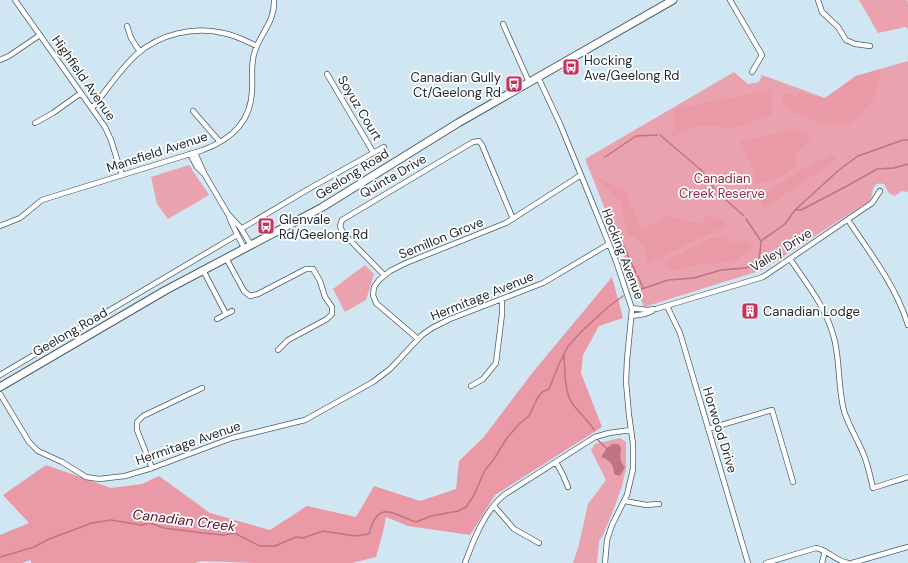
<svg xmlns="http://www.w3.org/2000/svg" width="908" height="563" font-family="'DM Sans',sans-serif">
<style>
.green{fill:#e9a2ae}
.forest{fill:#ea99a7}
.water{fill:#c07382}
.lines{fill:none;stroke-linecap:round;stroke-linejoin:round}
.stream{stroke:#c07382;stroke-width:1.5}
.street-casing{stroke:#4b5e68;stroke-width:6}
.secondary-casing{stroke:#4b5e68;stroke-width:9}
.street{stroke:#fff;stroke-width:4.5}
.secondary{stroke:#fff;stroke-width:7}
.labels{text-anchor:middle;dominant-baseline:central;stroke-width:3.5;stroke-linejoin:round;paint-order:stroke}
.poi-label{font-size:13px;fill:#232b30;stroke:#fff;text-anchor:start}
.street-label{font-size:13px;fill:#232b30;stroke:#fff}
.park-label{font-size:13px;fill:#8b2d46;stroke:#fff}
.water-label{font-size:14px;font-style:italic;fill:#560f24;stroke:#fff}
</style>
<rect width="100%" height="100%" fill="#d0e6f2"/>
<path class="green" d="M859,0H907L908,2V29L906,27L878,33Z
M908,61V192L902,191L895,196C893,195 890,194 889,193C885,188 887,182 877,184C869,190 875,196 868,202L762,270L644,307L585,159L734,72L748,84L759,82L762,75L825,98L856,76Z
M189,165L209,195L168,219L157,204L151,177Z
M365,265L374,274L366,300L345,312L333,289Z
M620,438L626,442V468L622,486L613,511L603,535L599,541L597,563H573L579,544L588,504L606,480L591,450L595,444Z"/>
<path class="forest" d="M881,69L873,100L855,120L845,125L835,123L828,124L819,123L791,111L781,100L786,93L797,98L800,94L825,98L856,76Z
M771,90L772,114L744,125L728,130L716,125L697,126L683,130L672,139L674,109Z
M789,128L811,136L806,145L795,152L797,165C781,177 774,182 753,183L754,172L740,141L783,132Z
M832,155L836,160L765,208L760,202L765,194L805,168Z
M594,176L625,190L641,229L654,224L668,216L703,224L704,218L713,215L721,220L728,225L648,264L644,245L626,232L621,202Z
M728,236L731,243L747,240L754,246L736,260L717,264L694,265L674,271L662,264L708,239Z
M612,277L623,318L599,326L583,355L581,373L602,427L495,495L470,535L408,526L386,517L383,532L376,557L352,563H256L201,561L194,563H31V560L22,563H0V535L29,523L3,495L46,465L111,488L142,484L159,476L210,513L270,530L307,506L356,517L374,486L420,501L456,489L459,461L483,438L533,372Z"/>
<path class="water" d="M613,444H618L621,447C621,454 618,461 625,467L620,476L614,474C614,465 610,460 601,457L607,448Z"/>
<g class="lines">
<path class="stream" d="M660,135L701,170L715,190L744,216
M605,157L636,136L657,135
M795,210L839,170L858,156L903,140H908
M746,219L761,241
M614,225L636,273
M638,276L643,288
M633,292L668,280L694,278L721,270L745,268L757,265L760,253L761,241L785,224L795,210H801L847,186L877,169L894,168L908,164
M564,355C565,369 564,391 572,403C579,413 588,420 594,430
M598,440L608,450
M0,557L34,547L49,539L92,523L111,520L141,525L150,523L164,528L203,533L224,535L234,533L260,546H275L296,537L303,538L323,531L355,536L369,534C378,499 392,514 416,522L431,516L458,511L466,507L474,495L485,470L494,459L507,438L520,423L529,416L537,399L542,392L549,389L559,364L568,346L582,331L608,307L623,296"/>
<g class="street-casing">
<path id="street" d="M15,0L105,127L111,140L122,175
M730,0L762,55L752,72
M818,0L822,12L838,27L846,40L855,44L870,46
M503,24L529,82
M127,26L131,38L140,52
M0,60L9,56L40,35
M327,74L373,152
M538,77L560,124L581,175L616,261L632,309L627,360L626,382L629,415L633,444V469L627,495L612,525L607,540L605,563
M92,108C107,90 120,69 137,54C160,34 194,26 223,33C235,35 246,41 257,46
M193,111L220,142
M35,123L53,113L81,93
M195,153L205,175L228,214L232,224L244,248
M190,154L197,167L204,174
M229,215L240,227L251,245
M848,220C870,253 896,286 908,325
M0,226L20,218L42,200L203,150C230,140 251,122 252,91C253,77 250,64 255,51C261,32 275,22 274,0
M241,229L312,187L384,147
M226,258L244,291L250,296L258,294L306,269H313L320,281L325,297L332,307V314L327,319L288,340L278,350
M790,259C808,285 828,310 835,342C840,365 838,388 844,411C849,426 857,439 863,453C868,464 870,476 873,488L908,477
M203,270L226,314
M384,275L343,233L340,226L342,220L473,142L479,141L482,145L513,219
M667,306L680,333L748,563
M632,308L647,310L656,309L763,277L872,203L880,191
M632,316L645,314L652,311
M217,319L232,311
M418,339L376,303L373,295L374,287L379,280L390,271L406,263L506,223L581,175
M0,375L237,235
M471,386L483,379L496,363L502,314V299
M0,394L29,442L38,451L62,462L86,477L99,479L125,476L152,468L232,438L305,420L373,382L390,369L422,335L432,328L450,319L543,283L609,244
M708,429L772,410L793,482
M556,462L563,475L568,487
M152,468L137,430V422L143,416L202,388
M625,501L646,505L659,504
M494,506L514,529L539,543
M465,563C473,541 485,510 504,495L595,437L609,433L631,430
M766,563L816,548C828,550 835,561 848,563
M822,563L825,551
M852,563L908,547"/>
</g>
<g class="secondary-casing">
<path id="secondary" d="M0,387L166,290L321,208L458,123L673,0"/>
</g>
<use href="#street" class="street"/>
<use href="#secondary" class="secondary"/>
</g>
<defs>
<g id="bus-square" transform="scale(0.9)"><rect x="-9" y="-9" width="18" height="18" rx="4" fill="#c3345e" stroke="#fff"/><path d="M-5-6H5V4H4V6H2V4H-2V6H-4V4H-5ZM-3.5-4V0h7V-4ZM-3.5 1.2v1.5H-2V1.2ZM2 1.2v1.5H3.5V1.2Z" fill="#fff"/></g>
<g id="building-square" transform="scale(0.9)"><rect x="-9" y="-9" width="18" height="18" rx="4" fill="#c3345e" stroke="#fff"/><path d="M-4-6H4V6H1V3H-1V6H-4ZM-2.5-4.3h1.7v1.8h-1.7ZM.8-4.3h1.7v1.8H.8ZM-2.5-1h1.7V.8h-1.7ZM.8-1h1.7V.8H.8Z" fill="#fff"/></g>
</defs>
<g fill-rule="evenodd">
<use href="#bus-square" x="571" y="67"/>
<use href="#bus-square" x="514" y="84"/>
<use href="#bus-square" x="266" y="226"/>
<use href="#building-square" x="750" y="311"/>
</g>
<g class="labels">
<g class="poi-label">
<text x="584" y="60">Hocking<tspan x="584" dy="15">Ave/Geelong Rd</tspan></text>
<text x="501" y="77" text-anchor="end">Canadian Gully<tspan x="501" dy="15">Ct/Geelong Rd</tspan></text>
<text x="279" y="219">Glenvale<tspan x="279" dy="15">Rd/Geelong Rd</tspan></text>
<text x="763" y="311">Canadian Lodge</text>
</g>
<g class="street-label">
<text transform="translate(84 78) rotate(55)">Highfield Avenue</text>
<text transform="translate(360 108) rotate(59)">Soyuz Court</text>
<text transform="translate(157 152) rotate(-18)">Mansfield Avenue</text>
<text transform="translate(352 174) rotate(-32)">Geelong Road</text>
<text transform="translate(393 176) rotate(-30)">Quinta Drive</text>
<text transform="translate(441 238) rotate(-22)">Semillon Grove</text>
<text transform="translate(781 250) rotate(-32)">Valley Drive</text>
<text transform="translate(623 254) rotate(69)">Hocking Avenue</text>
<text transform="translate(482 296) rotate(-22)">Hermitage Avenue</text>
<text transform="translate(70 332) rotate(-30)">Geelong Road</text>
<text transform="translate(720 430) rotate(73)">Horwood Drive</text>
<text transform="translate(188 443) rotate(-19)">Hermitage Avenue</text>
</g>
<g class="park-label">
<text x="722" y="178">Canadian<tspan x="722" dy="15">Creek Reserve</tspan></text>
</g>
<g class="water-label">
<text transform="translate(184 520) rotate(7)">Canadian Creek</text>
</g>
</g>
</svg>
